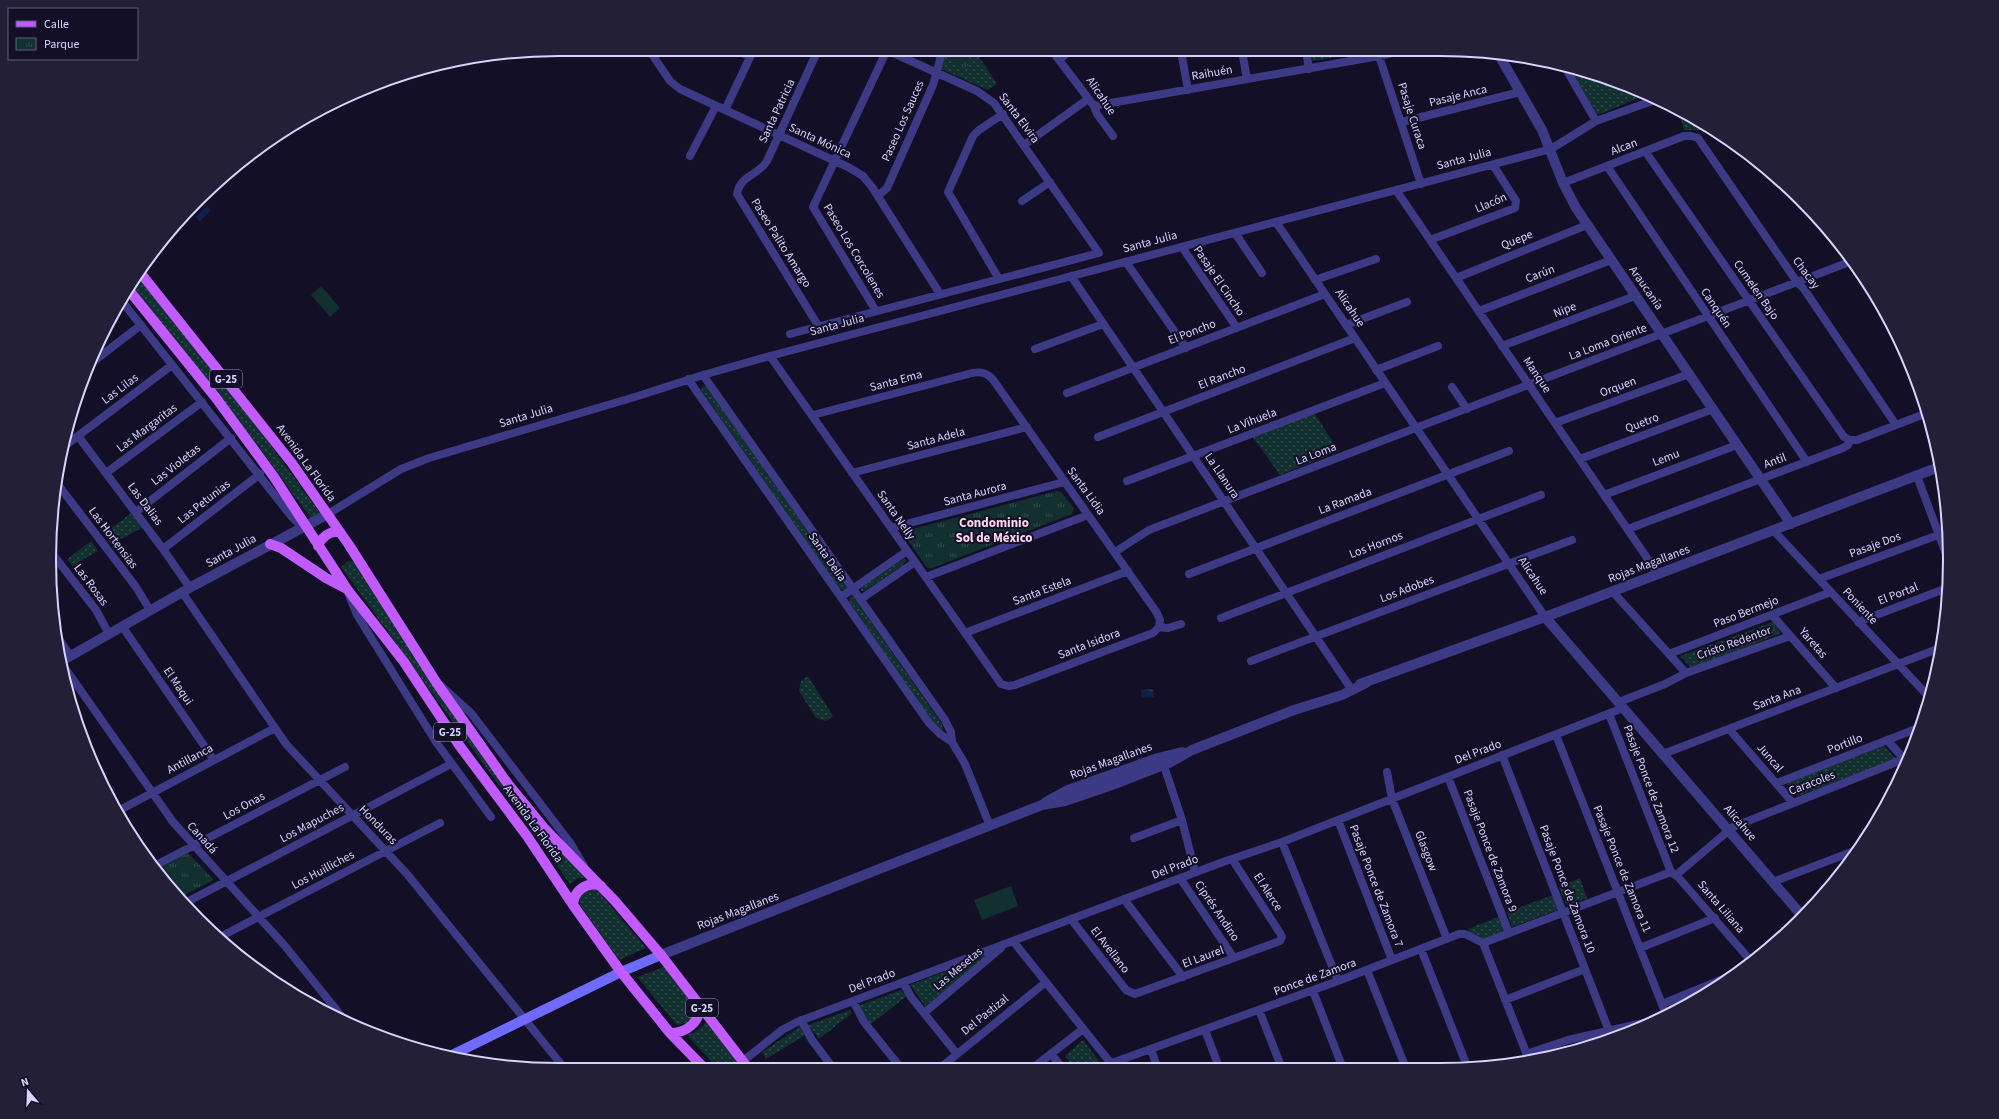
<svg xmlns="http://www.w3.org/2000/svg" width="1999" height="1119" font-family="'Source Sans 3',sans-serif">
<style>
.grass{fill:url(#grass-dots)}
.park{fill:url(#park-tufts)}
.pitch{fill:#12302f}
.water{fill:url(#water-ripples)}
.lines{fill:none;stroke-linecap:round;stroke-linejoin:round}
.minor{stroke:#3d3a85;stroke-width:8}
.tertiary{stroke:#3d3a85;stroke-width:10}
.secondary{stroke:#6f6bff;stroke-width:10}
.primary{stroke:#c25bff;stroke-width:10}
.labels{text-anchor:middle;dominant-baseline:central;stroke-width:4;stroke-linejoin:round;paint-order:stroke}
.shield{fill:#130f26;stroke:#9e99be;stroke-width:1}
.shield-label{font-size:11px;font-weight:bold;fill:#d9d4ff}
.street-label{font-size:12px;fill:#d9d4ff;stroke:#130f26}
.neighbourhood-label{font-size:13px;font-weight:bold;fill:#ffd6f0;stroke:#130f26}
.rim{fill:none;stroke:#d9d4ff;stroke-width:2}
</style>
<defs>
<pattern id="grass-dots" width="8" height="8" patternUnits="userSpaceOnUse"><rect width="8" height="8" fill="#12302f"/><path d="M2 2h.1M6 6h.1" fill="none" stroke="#344d4e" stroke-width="1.8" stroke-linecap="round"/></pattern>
<pattern id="park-tufts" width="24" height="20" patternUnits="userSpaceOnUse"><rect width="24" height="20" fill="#12302f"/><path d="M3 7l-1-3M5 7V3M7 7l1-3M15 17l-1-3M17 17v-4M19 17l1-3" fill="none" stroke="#344d4e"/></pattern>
<pattern id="water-ripples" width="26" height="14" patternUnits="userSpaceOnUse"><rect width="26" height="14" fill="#0c2248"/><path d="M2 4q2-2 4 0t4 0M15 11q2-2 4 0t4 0" fill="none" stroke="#2f4163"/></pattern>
</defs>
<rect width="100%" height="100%" fill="#130f26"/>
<path class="grass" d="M1310,51H1339L1344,56L1312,61Z
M946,52H976L997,84L988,90L941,69Z
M1571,70L1603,76L1645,95L1603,113L1597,114Z
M1692,116L1709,127L1701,130H1684L1681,119Z
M136,275L250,417L320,513L311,519L268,459L131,284Z
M704,386L707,387L847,588L844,591L838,587L702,391L701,388Z
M1314,413L1339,451L1280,475L1252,436Z
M131,513L142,528L111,544L104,534Z
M91,541L98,551L72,566L67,559Z
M905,558L906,561L903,565L865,591H861V588Z
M348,561L355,562L460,725L518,804L547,837L587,878H578L570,884L341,567Z
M852,595L942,724L943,732L935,726L850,603L849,598Z
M1773,622L1781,633L1692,669L1680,656Z
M808,676L833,716L826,721L816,718L799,691L801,681Z
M1884,746L1896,759L1798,796L1786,783Z
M1580,878L1587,898L1567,906L1559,887Z
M587,890H597L646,948L619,960L580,905V895Z
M1553,895L1558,910L1512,927L1507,912Z
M1500,916L1505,932L1485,939L1470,933L1468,929Z
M991,954L925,1006L910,985Z
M664,967L697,1008C693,1019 689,1023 677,1025L637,977Z
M1725,982L1723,984L1670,1010L1668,1005Z
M901,990L907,996L871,1024L858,1006Z
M850,1010L852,1013L819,1039L808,1025Z
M708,1019L741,1068H717L687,1035C696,1032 702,1028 708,1019Z
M800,1027L805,1035L766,1059L762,1052Z
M1083,1040L1102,1065L1103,1067H1073L1065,1056Z"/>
<path class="park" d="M953,52H960L971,61L963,71L948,58Z
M1057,491L1061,492L1074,508L1072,514L932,568H928L925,565L905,536L906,531L909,530Z
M51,564L59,575L51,580Z
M188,853L214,880L178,898L156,869Z"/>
<path class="pitch" d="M321,286L340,308L330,317L311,295Z
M1011,886L1018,906L982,920L974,900Z"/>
<path class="water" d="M207,206L211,210L200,221L196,217Z
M1153,689L1154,697L1142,698L1141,690Z"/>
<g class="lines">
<path class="minor" d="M1181,51L1188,90
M1242,51L1247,79
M1306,51L1309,69
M817,52L767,161C758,176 741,174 737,194L819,327
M1053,52L1094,106L1097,114L1113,136
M651,53L670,81L680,89L848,167L863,176L872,187L940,294
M742,53L750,56
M1379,56L1421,184
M1059,60L1070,51
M1566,69L1596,121
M1094,106L1379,56L1405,50
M725,110L752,53
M1402,122L1520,92
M1024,145L1088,99
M1645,151L1844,437L1850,440H1857L1927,413
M690,156L716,106
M1607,166L1807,462
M1563,183L1684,136H1691L1698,138L1797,282L1804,289L1896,425
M1396,190L1658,574
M878,196L887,188L933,85L942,52
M1022,201L1050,182
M1276,222L1545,617
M1235,233L1262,273
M1430,240L1515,208L1516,201L1493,165
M1182,247L1237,328
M1126,262L1186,348
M1071,276L1352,690
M1456,278L1587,225
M999,279L948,192L973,136L979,130L1003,114
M1315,280L1376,259
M121,300L291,516L297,522L306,526
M876,311L813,207L886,52
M1479,311L1611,260
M1346,325L1407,302
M790,334L1099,253L994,103L977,91L891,52
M1502,346L1635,296
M1035,349L1103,324
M770,356L1001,684L1008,686L1015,685L1153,633L1159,627
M90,364L141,325
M1376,370L1438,346
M703,375L945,720L951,732L952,742L965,764L990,826
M688,379L929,723L940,734L952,742
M1452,387L1467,409
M1067,393L1325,294
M813,415L972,373C981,371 989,374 994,381L1157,613L1160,620L1159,627
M1555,423L1689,374
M78,436L163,549L190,588
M1098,437L1355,338
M62,448L172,365
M1580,459L1713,409
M106,473L202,402
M852,473L1027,427
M1917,476L1948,559
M1127,481L1385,383
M56,482L136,587L150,610
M1604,495L1737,445
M136,512L231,438
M328,514L401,469L429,458L638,396L703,375L770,356L1551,149L1596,121L1655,100
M891,528L1064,482
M1628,529L1843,448L1848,445L1850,440
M1773,530L1929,697
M163,549L260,474
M51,552L96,610L109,634
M1115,552L1149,530L1852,261
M1189,574L1509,451
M926,577L1088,515
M1819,579L1949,531
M182,592L286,744L407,874L565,1069
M1613,592L1686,673
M349,595L357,615L436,742L491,817
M841,597L907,551
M861,599L915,562
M1772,615L1836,688
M1221,618L1541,495
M1858,622L1947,588
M122,626L214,760
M1159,627L1168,628L1181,624
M965,633L1128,571
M56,634L70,656
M1669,654L1831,592
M60,661L173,822L285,946L343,1018
M1251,661L1572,540
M440,685L471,713L571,844L584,866
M1619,702L1665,684L1686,673L1790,636
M1609,714L1671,872
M1729,729L1793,803
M1556,735L1665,1012
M1887,740L1906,761
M1663,754L1940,648
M1502,755L1609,1031
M1162,760L1182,820L1195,872
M1387,772L1392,799L1447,939
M1448,777L1509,933
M1777,783L1921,727
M116,812L275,728
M1338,820L1392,960
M1134,838L1182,820
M1282,842L1338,981
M154,866L345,767
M1671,872L1678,877L1751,961
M1676,875L1733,827L1904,759
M1180,878L1234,958
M1773,882L1854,851
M1124,899L1183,977
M183,904L451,764
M1071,919L1126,990L1135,994L1280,941L1282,937L1280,933L1232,859
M218,938L440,823
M1013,941L1109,1061L1112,1063L1338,981L1459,934H1465L1483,943L1671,872
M1483,943L1529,1060
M1640,948L1715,918
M1421,949L1467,1066
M1367,970L1405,1066
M903,982L911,997L957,1054
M1313,991L1342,1066
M1505,1000L1585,969
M853,1001L864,1022L901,1068
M1662,1004L1735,974
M1259,1010L1281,1066
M924,1013L1001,948
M801,1020L812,1040L833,1068
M1205,1030L1219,1067
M1151,1049L1157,1067
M1051,1054L1062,1067
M1526,1054L1568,1040L1643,1023
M743,1061L782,1030L797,1022L1223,862L1282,842L1623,708
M1034,1067L1083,1029
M940,1068L1046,982"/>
<path class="tertiary" d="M1499,55L1542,130L1563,183L1576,208L1791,524
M1545,617L1803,917
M60,662L193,586L328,514
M1360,684L1545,617L1939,467
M1046,802L1068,790L1158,758L1182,752
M661,955L1042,805L1065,801L1112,785L1171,762L1192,750L1294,710L1342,695L1366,683"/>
<path class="secondary" d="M450,1056L621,972L661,955"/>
<path class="primary" d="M139,271L291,462L349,545L436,682L508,784L544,828L615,901L661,955L748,1068
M128,289L216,398L274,477L347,589L404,662L459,745L527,836L573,905L621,972L670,1033L704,1068
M270,544L281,548L326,578L347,589
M318,546C322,536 330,531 340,532
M573,905C574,890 587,881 601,886
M670,1033C687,1033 700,1022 700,1005"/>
</g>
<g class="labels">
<g class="shield">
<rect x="210" y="370" width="32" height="18" rx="3"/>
<rect x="434" y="723" width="32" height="18" rx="3"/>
<rect x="686" y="999" width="32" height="18" rx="3"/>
</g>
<g class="shield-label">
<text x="226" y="379">G-25</text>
<text x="450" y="732">G-25</text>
<text x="702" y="1008">G-25</text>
</g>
<g class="street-label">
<text transform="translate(1212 73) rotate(-10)">Raihuén</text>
<text transform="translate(1101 96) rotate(56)">Alicahue</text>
<text transform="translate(1458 96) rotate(-14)">Pasaje Anca</text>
<text transform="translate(777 111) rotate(-65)">Santa Patricia</text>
<text transform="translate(1412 116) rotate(72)">Pasaje Curaca</text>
<text transform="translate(1019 118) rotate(53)">Santa Elvira</text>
<text transform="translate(903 121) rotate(-66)">Paseo Los Sauces</text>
<text transform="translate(820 141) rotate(25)">Santa Mónica</text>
<text transform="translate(1624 147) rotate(-21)">Alcan</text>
<text transform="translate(1464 159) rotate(-15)">Santa Julia</text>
<text transform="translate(1491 203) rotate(-23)">Llacón</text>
<text transform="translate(1517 240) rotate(-22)">Quepe</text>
<text transform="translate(1150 242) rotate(-15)">Santa Julia</text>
<text transform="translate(781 243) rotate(58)">Paseo Palito Amargo</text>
<text transform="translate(854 251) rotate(59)">Paseo Los Corcolenes</text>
<text transform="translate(1806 273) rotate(53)">Chacay</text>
<text transform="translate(1540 274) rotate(-21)">Carún</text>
<text transform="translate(1219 281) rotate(56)">Pasaje El Cincho</text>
<text transform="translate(1646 288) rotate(55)">Araucanía</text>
<text transform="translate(1756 290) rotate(55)">Cumelen Bajo</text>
<text transform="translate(1350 308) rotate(56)">Alicahue</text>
<text transform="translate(1716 308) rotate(56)">Canquén</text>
<text transform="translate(1565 310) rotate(-21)">Nipe</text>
<text transform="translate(837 325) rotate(-15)">Santa Julia</text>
<text transform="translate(1192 332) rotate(-21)">El Poncho</text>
<text transform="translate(1608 342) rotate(-21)">La Loma Oriente</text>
<text transform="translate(1537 375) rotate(56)">Manque</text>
<text transform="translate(1222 377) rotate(-21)">El Rancho</text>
<text transform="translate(896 381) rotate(-15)">Santa Ema</text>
<text transform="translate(1618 387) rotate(-20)">Orquen</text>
<text transform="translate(120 389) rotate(-37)">Las Lilas</text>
<text transform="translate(526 416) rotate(-17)">Santa Julia</text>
<text transform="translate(1252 421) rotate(-21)">La Vihuela</text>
<text transform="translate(1642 423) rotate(-21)">Quetro</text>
<text transform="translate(147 428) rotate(-37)">Las Margaritas</text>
<text transform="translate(936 439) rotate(-15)">Santa Adela</text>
<text transform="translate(1316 454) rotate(-21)">La Loma</text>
<text transform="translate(1666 458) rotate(-21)">Lemu</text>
<text transform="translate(1775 461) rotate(-21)">Antil</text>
<text transform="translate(306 463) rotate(54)">Avenida La Florida</text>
<text transform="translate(176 465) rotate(-38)">Las Violetas</text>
<text transform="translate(1222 476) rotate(56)">La Llanura</text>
<text transform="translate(1086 491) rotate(54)">Santa Lidia</text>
<text transform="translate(975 494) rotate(-15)">Santa Aurora</text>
<text transform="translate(1345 501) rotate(-21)">La Ramada</text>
<text transform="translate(204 502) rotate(-38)">Las Petunias</text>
<text transform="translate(145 504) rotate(53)">Las Dalias</text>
<text transform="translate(896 515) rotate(55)">Santa Nelly</text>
<text transform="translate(113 538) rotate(53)">Las Hortensias</text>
<text transform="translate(1376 545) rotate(-21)">Los Hornos</text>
<text transform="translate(1875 545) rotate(-20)">Pasaje Dos</text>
<text transform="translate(231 551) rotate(-29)">Santa Julia</text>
<text transform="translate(827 557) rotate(55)">Santa Delia</text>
<text transform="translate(1649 564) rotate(-21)">Rojas Magallanes</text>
<text transform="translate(1533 576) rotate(56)">Alicahue</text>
<text transform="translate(91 585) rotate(53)">Las Rosas</text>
<text transform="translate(1407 589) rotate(-21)">Los Adobes</text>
<text transform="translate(1042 591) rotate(-21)">Santa Estela</text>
<text transform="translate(1898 594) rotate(-21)">El Portal</text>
<text transform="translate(1860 606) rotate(47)">Poniente</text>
<text transform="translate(1746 612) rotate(-21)">Paso Bermejo</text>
<text transform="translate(1734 643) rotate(-20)">Cristo Redentor</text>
<text transform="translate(1813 643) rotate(49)">Yaretas</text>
<text transform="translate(1089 644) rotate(-21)">Santa Isidora</text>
<text transform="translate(178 686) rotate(56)">El Maqui</text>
<text transform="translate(1777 698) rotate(-21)">Santa Ana</text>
<text transform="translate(1845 744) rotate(-21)">Portillo</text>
<text transform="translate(1478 752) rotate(-21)">Del Prado</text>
<text transform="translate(1770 758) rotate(49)">Juncal</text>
<text transform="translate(190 759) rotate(-28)">Antillanca</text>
<text transform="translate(1111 761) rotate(-20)">Rojas Magallanes</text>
<text transform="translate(1812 783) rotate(-21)">Caracoles</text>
<text transform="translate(1651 789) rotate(69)">Pasaje Ponce de Zamora 12</text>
<text transform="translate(244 806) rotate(-28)">Los Onas</text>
<text transform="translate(312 823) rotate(-28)">Los Mapuches</text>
<text transform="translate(1740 823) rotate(49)">Alicahue</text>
<text transform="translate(533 824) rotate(54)">Avenida La Florida</text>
<text transform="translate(378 825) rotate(46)">Honduras</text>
<text transform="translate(202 838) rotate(48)">Canadá</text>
<text transform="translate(1426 851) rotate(69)">Glasgow</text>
<text transform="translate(1490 851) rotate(69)">Pasaje Ponce de Zamora 9</text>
<text transform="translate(1175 867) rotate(-21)">Del Prado</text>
<text transform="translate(1622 869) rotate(68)">Pasaje Ponce de Zamora 11</text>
<text transform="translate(323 870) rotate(-28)">Los Huilliches</text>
<text transform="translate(1376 886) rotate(69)">Pasaje Ponce de Zamora 7</text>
<text transform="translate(1567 889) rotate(69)">Pasaje Ponce de Zamora 10</text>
<text transform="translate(1268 892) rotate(57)">El Alerce</text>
<text transform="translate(1721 907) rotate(49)">Santa Liliana</text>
<text transform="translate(738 911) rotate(-21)">Rojas Magallanes</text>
<text transform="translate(1217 911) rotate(56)">Ciprés Andino</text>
<text transform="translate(1110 950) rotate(52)">El Avellano</text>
<text transform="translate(1203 957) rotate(-20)">El Laurel</text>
<text transform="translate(958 969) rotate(-40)">Las Mesetas</text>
<text transform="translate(1315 977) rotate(-20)">Ponce de Zamora</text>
<text transform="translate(872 981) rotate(-21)">Del Prado</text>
<text transform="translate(985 1015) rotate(-39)">Del Pastizal</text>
</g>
<g class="neighbourhood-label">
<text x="994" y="523">Condominio<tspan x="994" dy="15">Sol de México</tspan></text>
</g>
</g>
<path d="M0 0H1999V1119H0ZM559 56H1440A503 503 0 0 1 1943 559V560A503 503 0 0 1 1440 1063H559A503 503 0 0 1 56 560V559A503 503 0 0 1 559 56Z" fill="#231f37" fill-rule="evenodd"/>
<path class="rim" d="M559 56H1440A503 503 0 0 1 1943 559V560A503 503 0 0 1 1440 1063H559A503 503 0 0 1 56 560V559A503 503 0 0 1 559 56Z"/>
<rect x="8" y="8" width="130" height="52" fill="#130f26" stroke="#625e7d"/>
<rect x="16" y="21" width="20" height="6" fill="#c25bff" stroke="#625e7d"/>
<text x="44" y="28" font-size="12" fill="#d9d4ff">Calle</text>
<rect x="16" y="38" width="20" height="12" fill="url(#park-tufts)" stroke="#625e7d"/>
<text x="44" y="48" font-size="12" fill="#d9d4ff">Parque</text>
<g transform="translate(28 1091) rotate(341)" stroke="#130f26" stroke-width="3" paint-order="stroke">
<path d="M0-3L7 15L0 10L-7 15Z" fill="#d9d4ff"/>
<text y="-6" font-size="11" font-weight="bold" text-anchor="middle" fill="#d9d4ff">N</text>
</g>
</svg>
